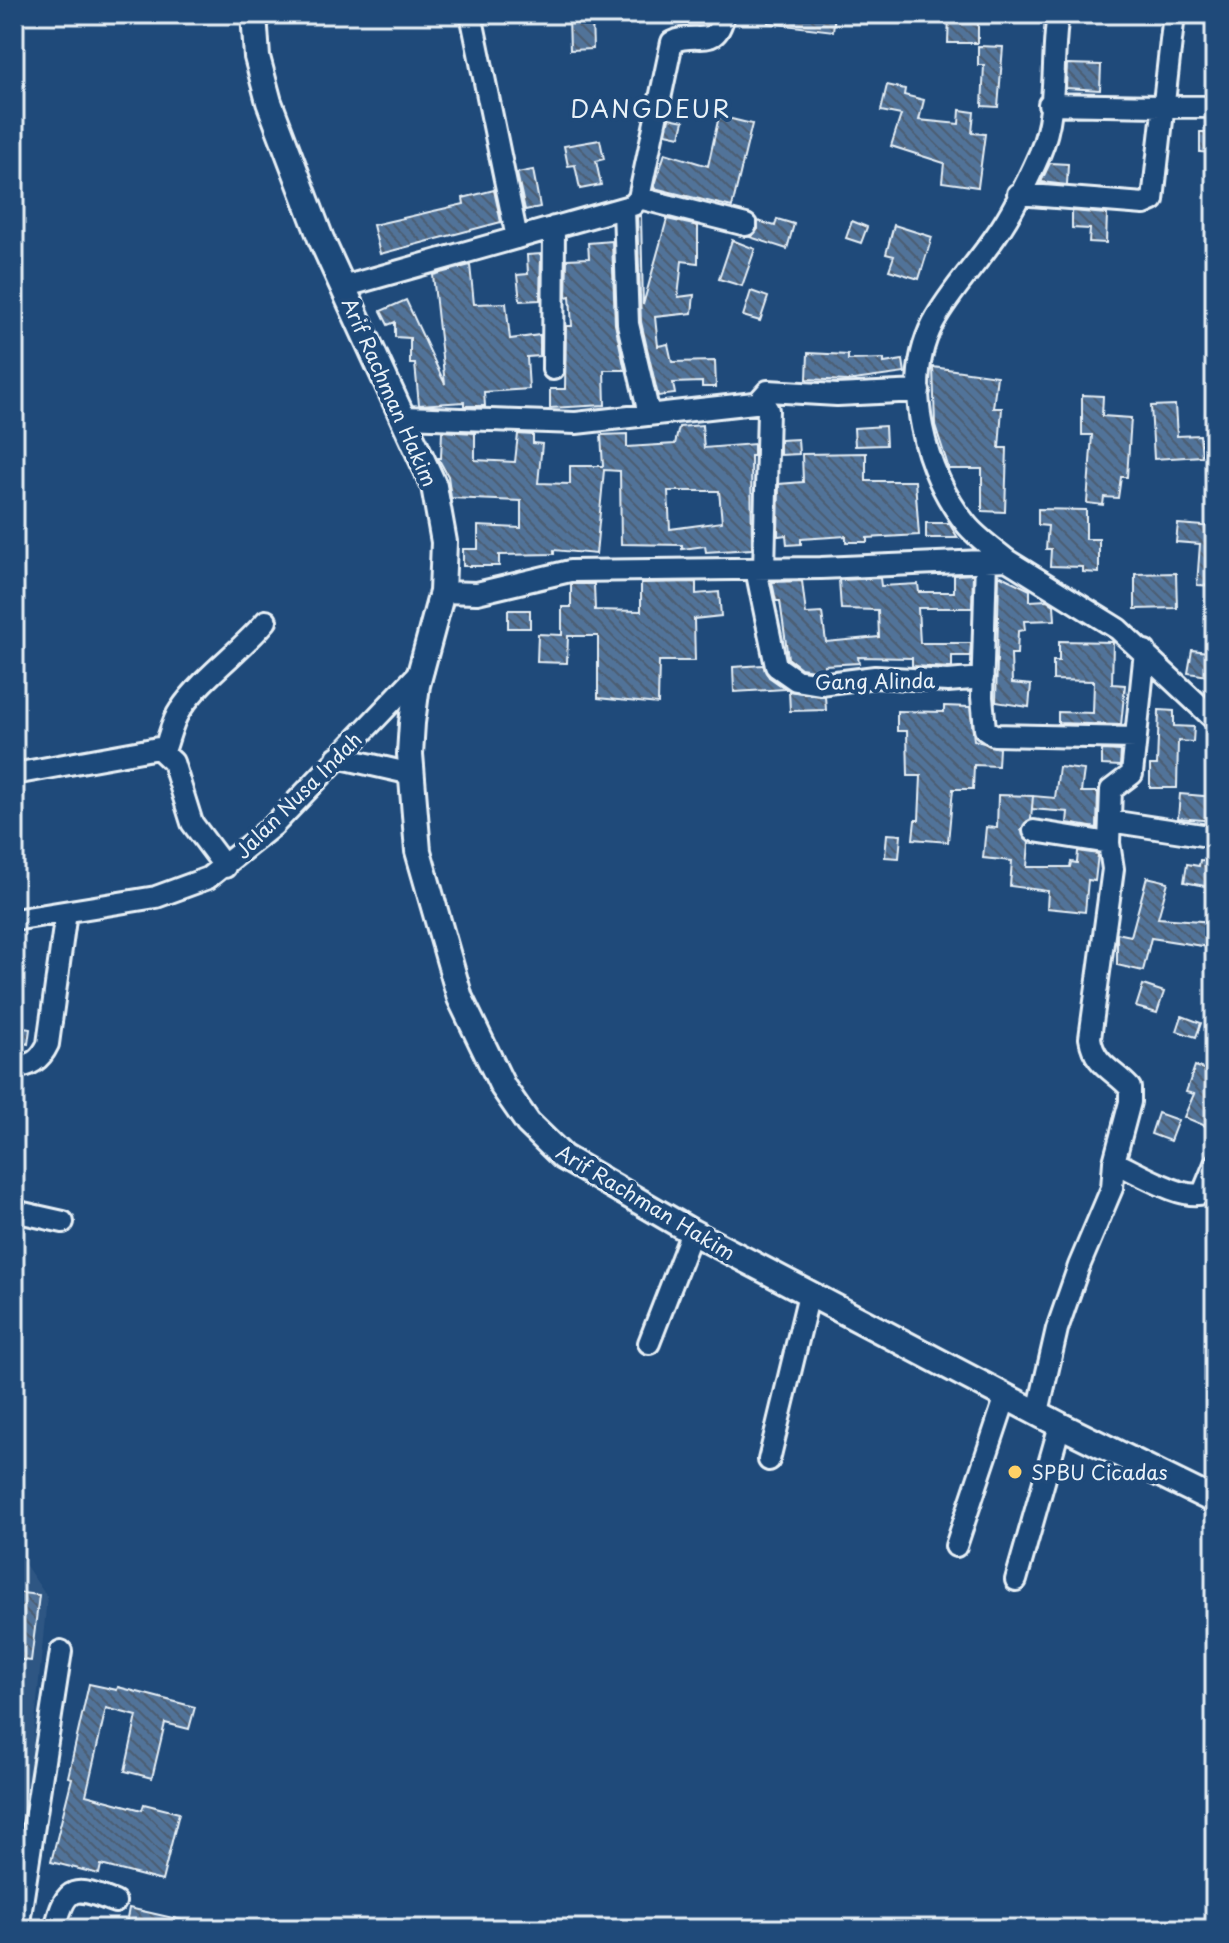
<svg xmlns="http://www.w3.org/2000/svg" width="1229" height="1943" font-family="'Playpen Sans',sans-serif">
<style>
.built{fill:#2e5683}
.building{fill:url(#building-back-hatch);stroke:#e8f1f8;stroke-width:2;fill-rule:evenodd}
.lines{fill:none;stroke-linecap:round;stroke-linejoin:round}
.minor-casing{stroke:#e8f1f8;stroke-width:26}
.major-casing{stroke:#e8f1f8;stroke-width:30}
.minor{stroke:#1f4a7a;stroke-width:20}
.major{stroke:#1f4a7a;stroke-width:24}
.poi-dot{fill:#ffd166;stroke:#1f4a7a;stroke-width:3}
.labels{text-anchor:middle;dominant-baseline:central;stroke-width:8;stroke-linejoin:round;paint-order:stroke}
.street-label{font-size:20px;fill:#e8f1f8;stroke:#1f4a7a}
.poi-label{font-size:20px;fill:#e8f1f8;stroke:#1f4a7a;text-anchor:start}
.quarter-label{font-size:24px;letter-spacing:2px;fill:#e8f1f8;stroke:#1f4a7a}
</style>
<defs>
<pattern id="building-back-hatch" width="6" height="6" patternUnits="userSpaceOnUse" patternTransform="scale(2)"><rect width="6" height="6" fill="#517399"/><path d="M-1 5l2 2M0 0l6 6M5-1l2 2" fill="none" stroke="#4c5e72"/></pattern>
</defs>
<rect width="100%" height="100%" fill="#1f4a7a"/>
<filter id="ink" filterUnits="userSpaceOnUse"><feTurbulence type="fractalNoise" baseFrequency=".0125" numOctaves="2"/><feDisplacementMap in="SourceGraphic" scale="16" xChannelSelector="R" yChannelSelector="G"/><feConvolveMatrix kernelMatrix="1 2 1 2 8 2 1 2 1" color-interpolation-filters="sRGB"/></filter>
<g filter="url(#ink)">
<path class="built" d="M14,1548L47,1597L18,1899L14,1898Z"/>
<path class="building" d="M769,14H835L833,31L768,23Z
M949,14H978V43H948Z
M569,17H592L593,49L570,50Z
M978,46L1003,47L998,107L982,106L984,65H978Z
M1067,64L1101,65L1100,90L1066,88Z
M887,85L905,89L904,95L924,100L919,120L959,124L960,110L974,112L972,133L985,134L978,187L942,182L944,163L891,146L901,115L881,111Z
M719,116L752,124L732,207L654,188L665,153L708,166Z
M669,118L684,121L680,136L666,133Z
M1200,132H1215V153L1200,152Z
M600,140L604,159L596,161L601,185L580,189L575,165L568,166L564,146Z
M1050,163L1068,164L1067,185L1041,182Z
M533,170L540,207L525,210L517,173Z
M494,190L501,222L380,254L373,225L464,204L463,198Z
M1072,211L1107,214L1106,243L1089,242L1090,229L1072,228Z
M641,215L643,305L667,219L698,226V263L682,261L678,297L694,295L692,313L655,317L658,346L668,344L672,362L715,361L716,387H702V382L673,383L675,394L658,396L641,322L637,217Z
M777,219L794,224L787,249L750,237L758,229V221L775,226Z
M852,221L867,227L861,243L846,238Z
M894,225L932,237L919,279L889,270L894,256L886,254Z
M732,240L755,249L742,286L719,279Z
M612,241L615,324L625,370H604L605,405L550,408V389H565L566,326H572L570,296L566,297L567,259L589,258L588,243Z
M541,254L540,300L520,301L517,275L528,274L527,255Z
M470,265L474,304L506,303L510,339L540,335V356L527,357L529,389L484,392L485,406H464V402L419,405L415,364H410V338L395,337V322L388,325L381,311L406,300L445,384L433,275Z
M751,291L768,297L760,321L743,316Z
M808,353L848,355V360L884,359V363L903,360L905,373L847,381L807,379Z
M933,367L997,376L993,408H1002L999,448H1007L1005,512L982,511V469H949L935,425Z
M1082,395L1103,396L1102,416L1131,418L1127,477H1121L1118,498L1104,497L1103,505L1087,503L1092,435H1082Z
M1175,405L1177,436L1200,435L1202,456L1154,459L1151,406Z
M702,425L704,448L754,444V456H751L752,549L706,552L705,546L682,549V545L621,544L620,471L604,470L596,554L554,550V554L499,555V566H463V549H478V526L521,528V501L451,498L448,476L438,458H441L442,431L475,433V460L515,462L518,434L533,435V443L542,444L538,483L570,484V466H603L601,435L627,434V447L675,444L679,427ZM668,491H719L722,522L670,529Z
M885,426L886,445L855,446L854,428Z
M798,439L799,454L780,455V440Z
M866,453V481H915L919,535L867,538V542H846V536L801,539V544L787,545L786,535L778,536L779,484L803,482L802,454Z
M1038,509L1086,510V539H1099V573L1083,572V567L1050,566L1051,549H1046L1048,526L1038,525Z
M926,523H949L958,538H926Z
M1178,524L1215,527V586L1197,585L1200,544L1176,542Z
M1176,573L1177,608L1135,609V574Z
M973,574L972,608H918L920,643H971L970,656H952V668L912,666V658L858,657L859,663L824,665V670L820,671L801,668L788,658L780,601H776L772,582L802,581L806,614L822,613L826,642L879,637L878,610L841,609L839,580L880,578L881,586L918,584L919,592H954V575Z
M999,575L1030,590V601L1047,600L1054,605L1055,620L1024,621L1025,630L1018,631L1017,654H1011L1012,683L1031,685L1029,707L996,702Z
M696,582V594L719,592L721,616L694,619L695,661H659L658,704L598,698V636H568L567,663L537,662L538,634L562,635V607H571V584H594L595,610L641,611V583Z
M508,610H530V628H508Z
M1059,641L1113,642L1112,684L1125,685L1121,725L1058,723V712L1093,713L1094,681L1053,680V661H1059Z
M1192,650L1215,653V677L1188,673Z
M763,665L769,677L786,689L734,692L733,667Z
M789,691L825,696L826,710L790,711Z
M944,706L970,707L974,740L999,748L998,766L974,765L973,789H953L948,842L913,839L915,820H919L921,776H908L907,731H897V711L944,712Z
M1159,710L1174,711V726L1194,727L1193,742L1178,741L1177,788H1150V765H1157Z
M1102,750L1121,751L1120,766L1102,765Z
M1059,767L1084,770L1081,792H1098L1097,828L1067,823L1068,812L1032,809L1033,796L1055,798Z
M1180,794L1215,797V821L1178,818Z
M998,795L1033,796L1031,819L1021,830L1029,843L1027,867H1070L1071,862L1077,863L1078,851L1098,854L1095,881L1088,880L1085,912L1047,908L1048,891L1010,886L1012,861L983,858L986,827L997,828Z
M887,834L901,835L899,858L885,857Z
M1200,860L1215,862V888L1184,882L1187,864L1199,866Z
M1147,877L1168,882L1158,918L1215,922V948L1151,938L1143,971L1117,965V933L1131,936Z
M1143,985L1164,992L1157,1013L1136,1007Z
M1182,1016L1201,1023L1196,1037L1177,1031Z
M14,1026L30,1029L28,1044L14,1041Z
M1195,1066L1215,1073V1130L1184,1117L1194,1094L1186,1092Z
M1158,1113L1178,1120L1170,1141L1151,1134Z
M14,1592L39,1595L31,1661L14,1659Z
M89,1684L117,1690L118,1687L195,1707L189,1729L165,1723L152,1778L125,1771L137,1716L106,1708L86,1795L142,1810L144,1804L179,1813L162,1881L101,1865L99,1874L51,1862L72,1778L68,1777Z
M129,1908L195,1923L194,1929H125Z"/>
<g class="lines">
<g class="minor-casing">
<path id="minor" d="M471,14L517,238
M1049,104L1215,107
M1018,194L1144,204L1153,200L1174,14
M639,198L746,225
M624,209L628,324L649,414
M343,287L633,205L639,198L672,42C698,30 716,52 724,14
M553,369L554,227
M759,401L768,391L837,395L919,391
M404,417L576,423L763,402L768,410L764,569
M986,559L982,697L985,729L994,735L1135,738
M1007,560C994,549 977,538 966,524C925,473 901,385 933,323C950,291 977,264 997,234C1014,210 1028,180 1040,153C1058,112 1051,58 1058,14
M756,569L776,666L796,680L820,684L875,677L948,681L983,678
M442,592L477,593L570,571L821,568L1007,560L1118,629L1215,720
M164,751C169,738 172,721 180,710C203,676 240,652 266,621
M337,757L412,774
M14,774L158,748L173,762L192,823L225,867
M1110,821L1215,837
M1034,831L1109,843
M14,920L156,897L208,878L273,826L423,669
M14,1067C31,1067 41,1059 48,1044L66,912
M1114,1162C1135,1171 1183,1201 1203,1193L1215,1164
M14,1211L63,1222
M649,1343L692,1232
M1038,1412L1057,1329L1079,1266L1112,1188L1114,1162L1130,1102V1088C1114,1070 1094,1065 1090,1038L1113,869L1109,843L1111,790L1132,774L1145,651
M769,1460L809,1294
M956,1546L1006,1396
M1016,1580L1060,1425
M18,1929L61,1651
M55,1929C66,1884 75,1886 115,1902"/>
</g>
<g class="major-casing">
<path id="major" d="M254,14L257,57L269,102L321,239L434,486L444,542L442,592L417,685L412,723L410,754L418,851L460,998L503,1087L528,1123L563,1157L692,1232L1060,1425L1215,1501"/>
</g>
<use href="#minor" class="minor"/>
<use href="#major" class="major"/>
</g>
</g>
<circle class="poi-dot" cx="1015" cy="1472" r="8"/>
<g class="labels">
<g class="street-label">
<text transform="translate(390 392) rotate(66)">Arif Rachman Hakim</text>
<text transform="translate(875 681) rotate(-1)">Gang Alinda</text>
<text transform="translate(298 795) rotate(-45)">Jalan Nusa Indah</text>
<text transform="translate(646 1202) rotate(31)">Arif Rachman Hakim</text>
</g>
<g class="poi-label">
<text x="1031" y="1472">SPBU Cicadas</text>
</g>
<g class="quarter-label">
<text x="651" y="108">DANGDEUR</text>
</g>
</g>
<rect width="1229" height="1943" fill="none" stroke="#1f4a7a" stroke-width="48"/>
<rect x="24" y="24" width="1181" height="1895" fill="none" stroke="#e8f1f8" stroke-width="3" filter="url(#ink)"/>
</svg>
